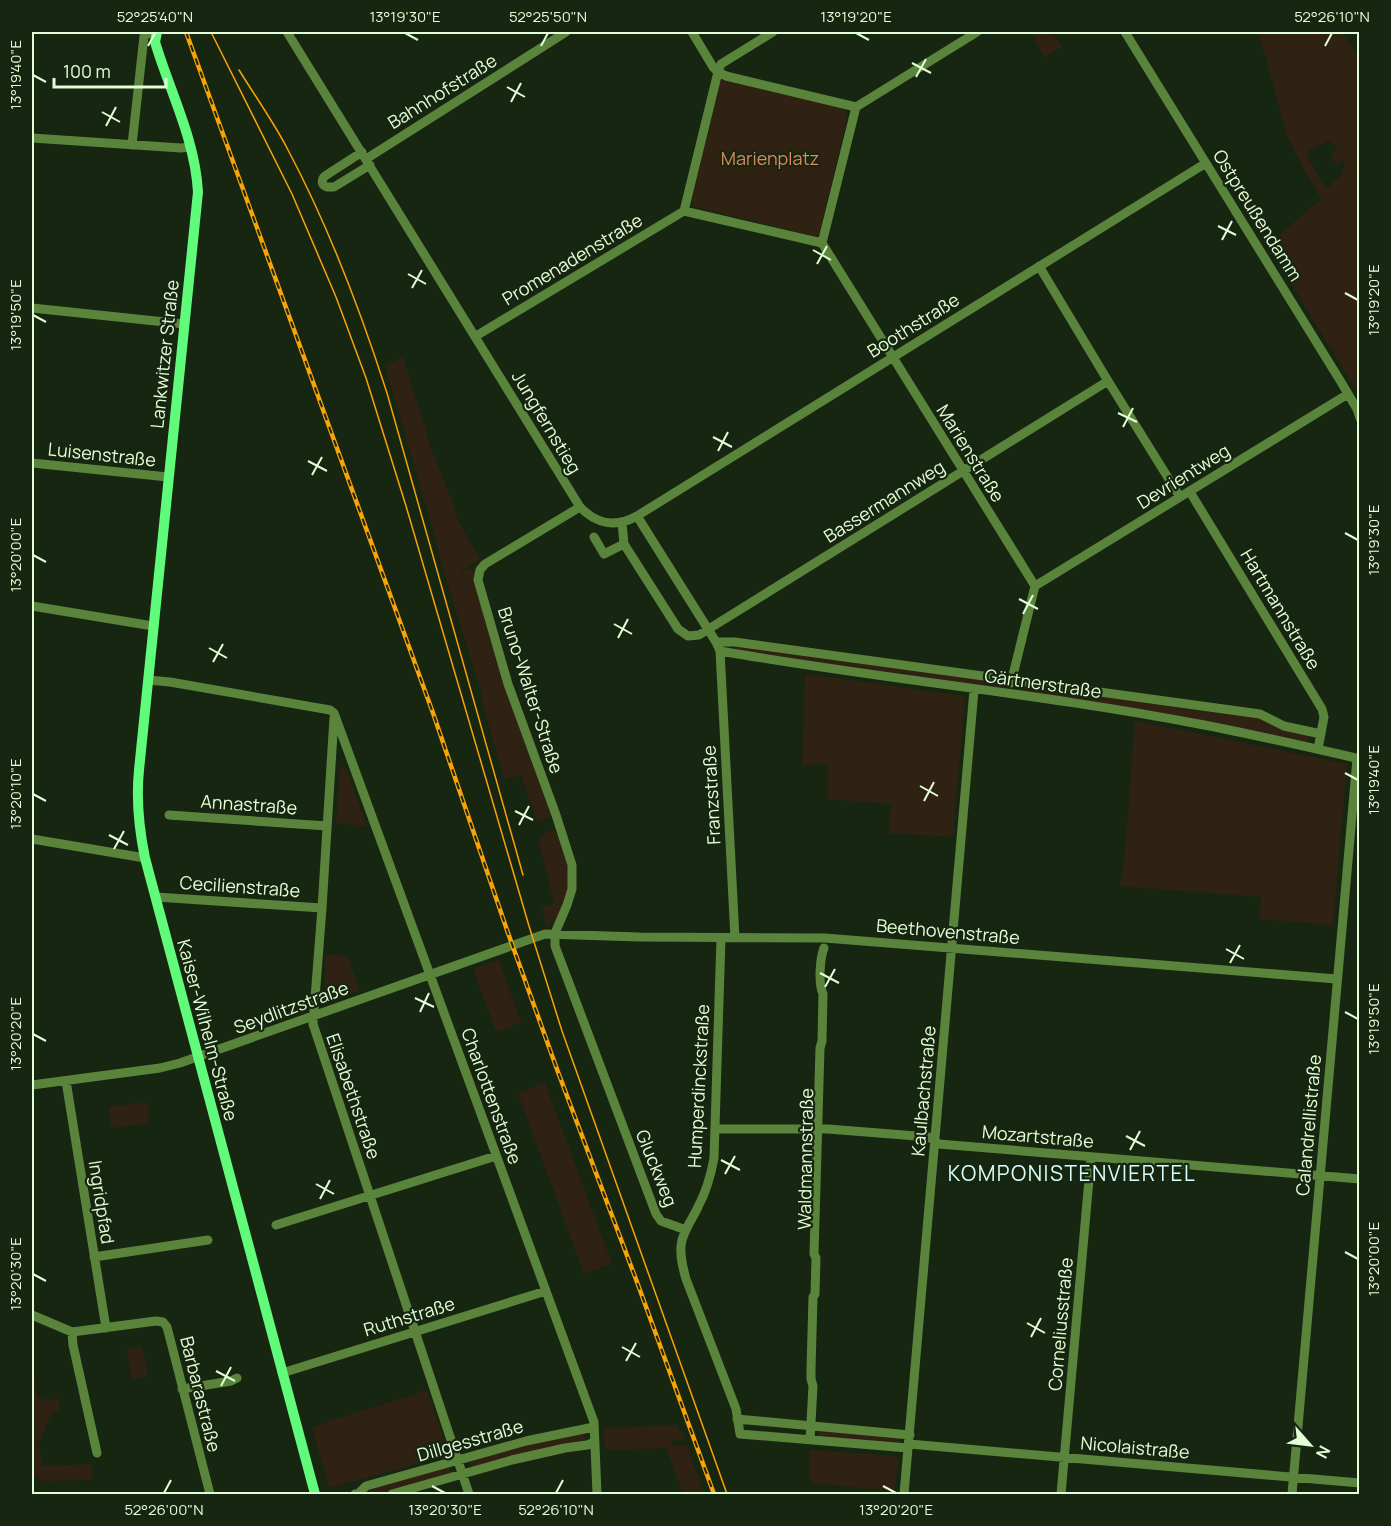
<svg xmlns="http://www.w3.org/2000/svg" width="1391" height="1526" font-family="Manrope,sans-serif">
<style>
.green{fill:#302213;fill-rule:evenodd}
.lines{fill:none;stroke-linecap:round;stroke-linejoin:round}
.minor{stroke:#5a843c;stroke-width:9}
.major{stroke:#60fb7b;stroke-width:10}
.tram{stroke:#f9a307;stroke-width:1.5}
.rail-casing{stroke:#f9a307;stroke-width:4.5}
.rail{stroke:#162610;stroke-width:2;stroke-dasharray:7;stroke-linecap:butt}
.ticks{fill:none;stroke:#e3fed6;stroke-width:2}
.labels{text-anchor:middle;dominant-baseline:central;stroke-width:4.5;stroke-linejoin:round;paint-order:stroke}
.street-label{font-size:18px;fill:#e3fed6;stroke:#162610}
.park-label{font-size:18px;fill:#dd8763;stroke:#162610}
.quarter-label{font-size:21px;letter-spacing:1.5px;fill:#d8fefb;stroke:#162610}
.neatline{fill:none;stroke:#e3fed6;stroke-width:2}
.ticks-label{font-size:15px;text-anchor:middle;fill:#e3fed6}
</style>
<rect width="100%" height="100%" fill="#162610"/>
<path class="green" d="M1030,32H1052L1062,47L1045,57Z
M1255,32H1342L1359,58V395L1266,242H1271L1321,199L1300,162L1286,133L1264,51L1260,38ZM1328,140L1337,148L1331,158L1337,165L1342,161L1346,166L1342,170L1344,173L1326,189L1308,158L1307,152Z
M723,80L841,108L846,111L847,117L820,232L818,235L814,236L695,207L693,205L692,200L720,83Z
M403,357L432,451L454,506L458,521L480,559L461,570V573L469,569L475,572L474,580L509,700L551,816L537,823L521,774L504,780L481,697H483L444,572L432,526L385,366Z
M732,644L1007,683L1006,690L741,653L732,646Z
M805,674L963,696L965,699L953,837L888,833L891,804L827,799L828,764L802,765Z
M1016,684L1262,719L1309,736L1308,743L1015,691Z
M1135,721L1347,764L1333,925L1260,919L1261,897L1120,886L1125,852Z
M345,766L367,826L336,823L340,767Z
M553,830C565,837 571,876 569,890C567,900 560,912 556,922L546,926L542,908L554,904L539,843C539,834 545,832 553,830Z
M326,954L347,956L360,991L323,1004Z
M499,960L521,1023L496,1032L473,969Z
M545,1083L612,1264L584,1274L518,1093Z
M147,1102L149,1123L111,1128L109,1107Z
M142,1346L148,1376L132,1379L126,1350Z
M32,1360L38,1397L48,1400L58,1398L60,1410L52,1412L39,1444L42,1466L91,1464L93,1480L44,1481L32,1476Z
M427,1390L449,1455L329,1488L312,1427Z
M678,1425L680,1431L682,1430L685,1439L671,1440L673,1446L687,1445L700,1481L699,1482L701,1487L702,1486L705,1494H683L666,1448L605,1450L604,1428Z
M818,1430L900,1437V1444L818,1437Z
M584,1433L585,1442L472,1469L469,1460L510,1448Z
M810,1450L895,1456L898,1460L895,1491L810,1483Z
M449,1467L451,1474L376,1494H371L370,1489Z"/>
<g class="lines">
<path class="minor" d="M287,32L580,507C596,524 616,528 637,516L1206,163
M692,32L713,67L718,72L721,64L773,32
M1125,32L1341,382L1357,409L1360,418
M856,107L977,32
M32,138L181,148L191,147
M132,145L144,36L151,32
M362,152L325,176C321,180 321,185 327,187H334L370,165
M366,159L566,32
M684,211L718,72L726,76L856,107
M684,211L822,243
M822,243L1035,586
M822,243L856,107
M1039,266L1108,381L1180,497
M32,308L184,324
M476,336L684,211
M32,463L168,477
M1190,492L1322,709L1324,717L1318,749
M580,507L485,564L480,570L478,580L508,684L556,815L572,865V889L567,905L555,933V946L656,1214L661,1221L686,1230
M637,516L716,642L720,651L735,938
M622,522L624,544
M594,537L604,554L624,544L678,629L688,636L699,635L1108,381
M1035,586L1348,394
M32,606L153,626
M716,642H735L1260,714L1284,726L1321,734
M720,651C881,679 1044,694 1204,725C1256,735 1308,747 1360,759
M148,680L170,682L330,710L334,713
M1011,683L1035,586
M334,713L594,1422L597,1494
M334,718L322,908L313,1024L469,1494
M169,815L327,826
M32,839L145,858
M156,897L322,908
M721,938L714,1158C711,1175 706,1192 698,1207C692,1220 682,1232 681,1246C680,1258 683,1268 686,1279L736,1409L740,1434L908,1448
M66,1081L106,1328
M32,1085L160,1068L180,1063L545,934L639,937L825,938L1337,979
M715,1129H828L929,1137L939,1144L1360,1179
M276,1225L496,1156
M94,1257L208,1240
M32,1315L72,1332L156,1321L163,1322L167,1327L210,1494
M72,1332L73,1345L97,1453
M282,1373L546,1291
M182,1389L231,1381L237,1378
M737,1419L910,1435
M810,1440L813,1386L811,1379V1369L813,1297L815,1294L816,1258L814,1254L820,1048L822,1041L823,994C818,983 820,958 824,948
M909,1444L1360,1483
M355,1494H358L366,1486L526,1441L594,1427
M392,1494L512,1460L565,1448L587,1445L595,1442
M904,1494L974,690
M1061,1494L1091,1157
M1292,1494L1357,759"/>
<path class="major" d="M157,32L155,42C170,92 195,139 198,192L139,770C136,800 139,829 145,858L315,1494"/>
<path class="tram" d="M211,32L292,194L336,297L366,378L406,506L529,926L562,1031L727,1494
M239,70C255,96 273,121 287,148C328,225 360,309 387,393L523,875"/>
<g class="rail-casing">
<path id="rail" d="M186,32L433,713L508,933L558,1072L637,1282L714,1494"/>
</g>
<use href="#rail" class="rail"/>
</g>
<path class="ticks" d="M405,33L418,40M856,33L869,40M148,46L155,33M541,46L548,33M1325,46L1332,33M912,63L931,73M33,75L46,82M916,77L926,59M507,87L525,97M511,102L521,83M102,112L120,122M106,126L116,107M1218,226L1236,235M1222,240L1232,221M813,250L831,260M817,264L827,246M408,274L426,284M412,288L422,270M1345,293L1358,300M33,315L46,322M1118,413L1137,422M1123,427L1133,408M713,437L732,447M718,451L728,432M308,461L327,471M312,475L322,457M1345,533L1358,540M33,555L46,562M1019,599L1038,609M1023,614L1033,595M614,624L632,634M618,638L628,619M209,648L227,658M213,662L223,644M1345,773L1358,780M920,786L938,796M33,794L46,801M924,801L934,782M515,811L533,820M519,825L529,806M109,835L128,845M114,849L124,831M1226,949L1244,959M1230,963L1240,945M820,973L839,983M825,987L835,969M415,998L434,1007M420,1012L429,993M1345,1012L1358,1019M33,1034L46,1041M1126,1136L1145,1146M1130,1150L1140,1131M721,1160L740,1170M725,1174L735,1156M316,1184L334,1194M320,1199L330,1180M1345,1252L1358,1259M33,1274L46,1281M1027,1323L1045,1333M1031,1337L1041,1318M622,1347L640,1357M626,1361L636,1343M216,1371L235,1381M221,1386L231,1367M432,1486L445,1493M883,1486L896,1493M164,1493L171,1480M556,1493L563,1480"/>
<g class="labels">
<g class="street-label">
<text transform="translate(442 91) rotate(-32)">Bahnhofstraße</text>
<text transform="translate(1258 215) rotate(58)">Ostpreußendamm</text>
<text transform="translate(572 259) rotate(-31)">Promenadenstraße</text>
<text transform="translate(913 325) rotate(-32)">Boothstraße</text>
<text transform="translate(164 354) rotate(-84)">Lankwitzer Straße</text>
<text transform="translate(547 422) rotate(59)">Jungfernstieg</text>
<text transform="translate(971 453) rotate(58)">Marienstraße</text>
<text transform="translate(102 454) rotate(6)">Luisenstraße</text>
<text transform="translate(1183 476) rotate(-32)">Devrientweg</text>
<text transform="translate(884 501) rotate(-32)">Bassermannweg</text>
<text transform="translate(1281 609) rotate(59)">Hartmannstraße</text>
<text transform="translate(1043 683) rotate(8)">Gärtnerstraße</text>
<text transform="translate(531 690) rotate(72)">Bruno-Walter-Straße</text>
<text transform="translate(711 795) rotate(-93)">Franzstraße</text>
<text transform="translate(249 804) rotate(4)">Annastraße</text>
<text transform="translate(240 886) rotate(4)">Cecilienstraße</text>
<text transform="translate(948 931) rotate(5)">Beethovenstraße</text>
<text transform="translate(291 1007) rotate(-20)">Seydlitzstraße</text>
<text transform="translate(208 1030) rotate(75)">Kaiser-Wilhelm-Straße</text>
<text transform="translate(698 1086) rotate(-87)">Humperdinckstraße</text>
<text transform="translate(923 1091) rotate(-85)">Kaulbachstraße</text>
<text transform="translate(354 1096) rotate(71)">Elisabethstraße</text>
<text transform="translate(492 1096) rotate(70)">Charlottenstraße</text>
<text transform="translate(1308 1125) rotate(-85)">Calandrellistraße</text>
<text transform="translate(1038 1136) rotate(5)">Mozartstraße</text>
<text transform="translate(805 1159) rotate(-89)">Waldmannstraße</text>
<text transform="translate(657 1168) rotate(68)">Gluckweg</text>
<text transform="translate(102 1202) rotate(81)">Ingridpfad</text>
<text transform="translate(409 1316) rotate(-17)">Ruthstraße</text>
<text transform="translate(1060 1324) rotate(-85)">Corneliusstraße</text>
<text transform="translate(201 1394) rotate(76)">Barbarastraße</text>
<text transform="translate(470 1440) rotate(-16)">Dillgesstraße</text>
<text transform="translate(1135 1447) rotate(5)">Nicolaistraße</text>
</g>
<g class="park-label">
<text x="770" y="158">Marienplatz</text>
</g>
<g class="quarter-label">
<text x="1072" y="1173">KOMPONISTENVIERTEL</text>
</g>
</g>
<rect width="1391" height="1526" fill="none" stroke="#162610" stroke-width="66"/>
<g transform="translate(1310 1445) rotate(118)" stroke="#162610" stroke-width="4.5" paint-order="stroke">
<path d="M0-4.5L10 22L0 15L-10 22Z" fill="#e3fed6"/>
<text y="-9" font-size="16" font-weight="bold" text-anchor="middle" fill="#e3fed6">N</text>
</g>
<path d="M54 78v9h112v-9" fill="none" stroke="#e3fed6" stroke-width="3"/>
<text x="63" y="78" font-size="18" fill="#e3fed6" stroke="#162610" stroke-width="4.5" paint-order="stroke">100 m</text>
<rect x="33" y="33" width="1325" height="1460" class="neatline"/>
<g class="ticks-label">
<text x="155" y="22">52°25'40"N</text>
<text x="405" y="22">13°19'30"E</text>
<text x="548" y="22">52°25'50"N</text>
<text x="856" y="22">13°19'20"E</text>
<text x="1332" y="22">52°26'10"N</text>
<text transform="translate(16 75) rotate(-90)" y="5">13°19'40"E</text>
<text transform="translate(1374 300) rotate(-90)" y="5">13°19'20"E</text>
<text transform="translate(16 315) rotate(-90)" y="5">13°19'50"E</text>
<text transform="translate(1374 540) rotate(-90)" y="5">13°19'30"E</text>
<text transform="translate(16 555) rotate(-90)" y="5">13°20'00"E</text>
<text transform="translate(1374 780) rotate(-90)" y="5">13°19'40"E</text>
<text transform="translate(16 794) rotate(-90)" y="5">13°20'10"E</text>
<text transform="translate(1374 1019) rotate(-90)" y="5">13°19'50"E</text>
<text transform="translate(16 1034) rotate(-90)" y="5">13°20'20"E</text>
<text transform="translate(1374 1259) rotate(-90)" y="5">13°20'00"E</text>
<text transform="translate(16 1274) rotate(-90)" y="5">13°20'30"E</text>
<text x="164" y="1515">52°26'00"N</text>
<text x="445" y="1515">13°20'30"E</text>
<text x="556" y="1515">52°26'10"N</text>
<text x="896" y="1515">13°20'20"E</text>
</g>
</svg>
